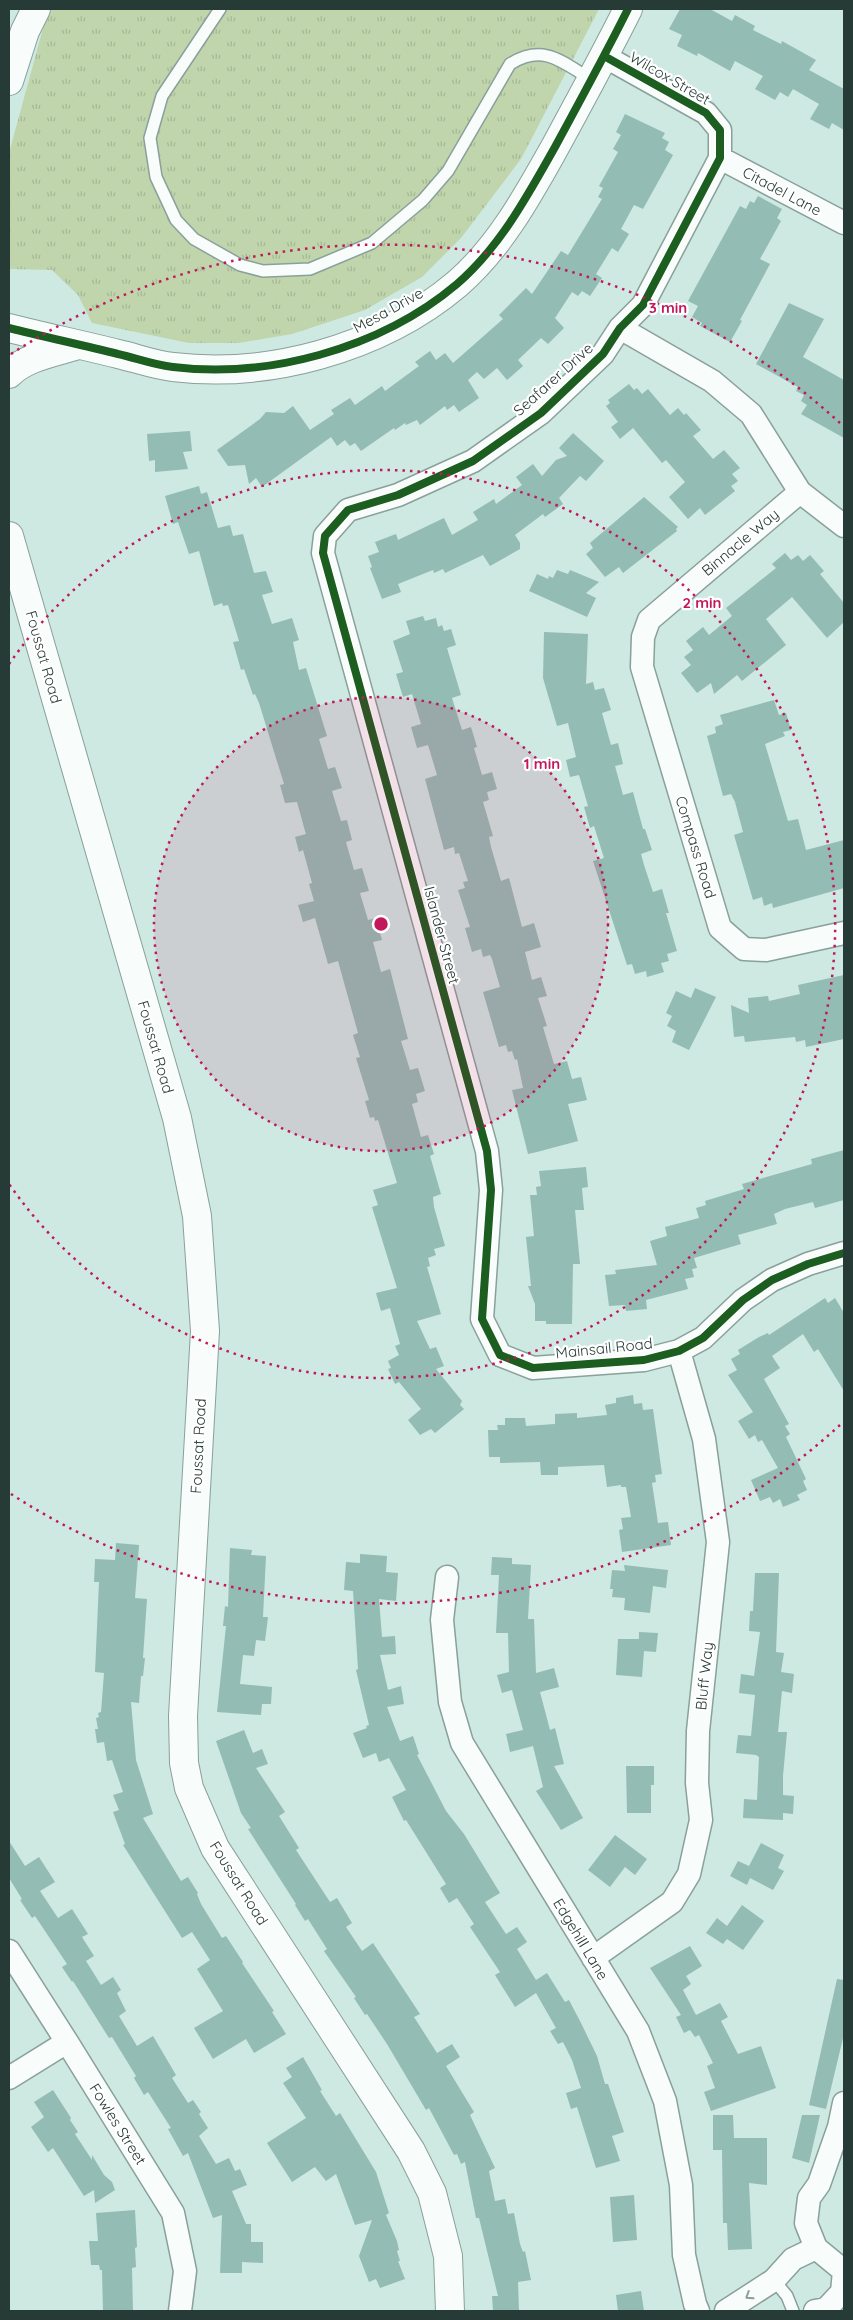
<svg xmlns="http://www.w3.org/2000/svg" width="853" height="2320" font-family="Quicksand,sans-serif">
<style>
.grass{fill:url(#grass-tufts)}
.building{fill:#93bcb4}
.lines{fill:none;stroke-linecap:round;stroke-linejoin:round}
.lane-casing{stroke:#8aa09a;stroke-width:14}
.street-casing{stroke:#8aa09a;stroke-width:25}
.secondary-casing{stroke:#8aa09a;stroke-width:30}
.lane{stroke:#f8fcfb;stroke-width:11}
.street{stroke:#f8fcfb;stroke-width:22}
.secondary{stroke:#f8fcfb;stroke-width:28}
.cycleway-casing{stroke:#fff;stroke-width:11}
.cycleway{stroke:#1b5e20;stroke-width:8}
.oneway{stroke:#909c98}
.ring{fill:none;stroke:#c2185b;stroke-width:2.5;stroke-dasharray:2.5 5}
.labels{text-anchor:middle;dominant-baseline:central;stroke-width:4.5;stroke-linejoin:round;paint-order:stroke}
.street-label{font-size:15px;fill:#273b36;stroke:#fff}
.centre{fill:#c2185b;stroke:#fff;stroke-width:2.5}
.ring-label{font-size:15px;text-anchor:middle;font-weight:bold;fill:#c2185b;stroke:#fff;stroke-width:4.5;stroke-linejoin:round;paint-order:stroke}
</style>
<defs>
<pattern id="grass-tufts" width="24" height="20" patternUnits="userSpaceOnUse" patternTransform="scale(1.25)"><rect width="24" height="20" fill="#c0d5ac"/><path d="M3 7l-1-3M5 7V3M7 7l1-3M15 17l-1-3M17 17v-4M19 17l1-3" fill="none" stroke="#a5b895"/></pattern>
</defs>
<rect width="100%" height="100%" fill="#cde9e2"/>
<path class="grass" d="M52,9H599L521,159L461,238L422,277L365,310L292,334L239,343H189L92,323L78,295L52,270L9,269V153L45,21Z"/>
<path class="building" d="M680,9H710L732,21L735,15L755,26L753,30L781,44L782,41L816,60L809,70L844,89V130L832,123L829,129L810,119L819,104L793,89L788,97L780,92L775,100L755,89L763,76L735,61L730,71L698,53L697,56L677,46L682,35L669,29Z
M625,114L665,133L662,138L669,142L665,150L673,155L643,209L634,205L621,229L629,234L618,252L612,248L596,274L602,278L590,296L582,291L578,296L572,292L555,318L564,328L548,344L541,338L518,360L523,366L507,380L497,368L484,379L477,372L468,380L479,398L459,412L454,405L447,410L445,406L420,425L417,420L406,425L405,423L395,430L394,428L361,451L355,443L350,446L345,440L337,446L331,437L262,487L256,478L249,484L245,465L228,466L217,450L260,419L266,412L284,413L293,406L310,430L334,414L331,410L350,398L355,405L382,386L385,391L419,366L415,362L430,351L436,360L445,353L453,363L503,319L499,315L526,288L532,294L561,251L568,255L602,199L598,197L603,188L599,186L618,152L613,149L621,135L616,132Z
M758,196L782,209L777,218L781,221L760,259L770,264L740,320L742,321L730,342L700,326L702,323L692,317L698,306L688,301L740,206L746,209L750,201L754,203Z
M789,303L824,319L803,357L844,380V438L801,414L807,405L801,401L804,395L796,391L798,387L756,364Z
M629,384L634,390L637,388L642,394L648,389L670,415L678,408L684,415L686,413L701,430L693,436L713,459L724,450L740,468L732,474L738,481L731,486L735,491L705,515L700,508L688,519L669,497L685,482L666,460L662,463L633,428L620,439L611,427L618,422L606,406L610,403L608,400Z
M190,431L192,451L183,452L188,469L155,472V460L149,461L147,434Z
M573,433L604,461L586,481L580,476L559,498L563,504L545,517L543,514L515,535L520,543V549L490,566L483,555L445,573L443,569L434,573L433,570L398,584L401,592L382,599L370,568L372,567L368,556L379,552L375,542L396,534L398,540L444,518L452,535L478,520L473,512L494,499L496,504L522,485L516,477L533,464L542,476L556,460L567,456L559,448Z
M199,486L201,494L207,492L218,528L230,525L233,536L243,534L254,573L266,571L273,592L262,595L272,624L292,618L299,640L293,642L299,670L306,668L327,736L319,739L328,769L335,767L342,788L332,791L341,821L347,820L352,840L346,842L354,870L362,868L369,891L360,893L368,920L376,918L382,940L373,942L381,972L390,969L408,1039L401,1041L410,1070L418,1068L425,1091L416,1094L418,1102L412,1104L421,1137L428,1135L434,1154L430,1156L441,1194L433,1197L434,1207L445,1246L434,1249L436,1255L428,1258L430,1266L427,1267L441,1314L417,1321L430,1349L436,1347L444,1366L436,1369L462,1401L460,1405L464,1409L435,1433L431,1429L420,1435L408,1420L421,1409L399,1382L395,1384L388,1369L391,1368L388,1361L399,1355L395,1346L400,1344L390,1308L381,1311L376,1293L397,1288L372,1207L378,1205L373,1190L397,1183L378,1120L375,1121L374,1117L370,1118L365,1101L369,1100L356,1058L360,1057L353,1035L358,1033L338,961L328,964L315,918L303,922L298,905L314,901L309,884L312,883L303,850L299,852L295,837L306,834L305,831L297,802L285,803L280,785L284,784L259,703L255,694L253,695L244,669L241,670L233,642L239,641L228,605L223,606L222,603L214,606L199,551L189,554L178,522L173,524L165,496Z
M644,497L678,527L676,529L677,531L623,573L619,567L605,577L586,554L593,548L590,543Z
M785,553L791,560L798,555L803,561L810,555L824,571L820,574L844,603V622L827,638L792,597L766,619L786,645L742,681L737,675L714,694L711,683L697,693L681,673L691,665L684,657L693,650L686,641L703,627L709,635L732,616L726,608L776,568L772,564Z
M557,570L568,574L570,570L599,582L586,593L596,598L587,617L529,591L537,574L548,579L549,576L553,578Z
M423,616L425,621L436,618L438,627L442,625L444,631L451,629L456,645L447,648L461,695L452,698L462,730L471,727L477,747L474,748L482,775L492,772L497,789L487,792L489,800L483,802L493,836L489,837L491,847L501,881L509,878L522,927L534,923L541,947L525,952L532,980L541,977L547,996L538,998L547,1026L543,1027L554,1064L567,1061L572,1079L581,1077L587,1100L568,1104L578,1141L537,1152L528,1154L512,1090L523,1088L517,1059L515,1060L512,1051L508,1052L506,1045L499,1047L483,992L500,987L492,959L490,955L483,957L481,949L472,952L465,928L470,927L458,890L465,888L463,882L468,881L459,853L455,854L454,847L444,850L425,779L437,775L428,745L417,748L411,727L421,724L412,694L403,697L396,674L403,672L393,641L410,634L406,621Z
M544,632L588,634L586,684L593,682L595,690L604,688L611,710L602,713L611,745L618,743L623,764L615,766L623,795L633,792L643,829H645L652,850L641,854L644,865L653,892L662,889L669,913H666L677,951L667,954L669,961L661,963L664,972L647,977L646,971L635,974L632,964L627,965L593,861L604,858L594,826L590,828L584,807L588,806L579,775L570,777L566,760L576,757L568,723L557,726L543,678Z
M774,700L779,715L786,713L791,730L783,732L785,736L765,744L788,821L798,819L806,850L844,840V888L773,908L772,903L764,906L762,897L753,900L734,835L743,832L735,802L731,794L723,796L707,736L716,733L715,727L723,724L720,715Z
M844,975V1039L806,1047L805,1040L796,1042L795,1037L745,1042L744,1036L734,1037L731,1005L749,1013L748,998L768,996L769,1001L800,994L798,985Z
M695,988L716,997L689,1050L672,1042L676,1031L667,1026L672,1016L666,1013L676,991L691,998Z
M844,1150V1200L815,1208L813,1202L785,1209L774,1214L777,1224L738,1235L741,1244L694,1258L697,1268L692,1269L694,1277L685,1279L688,1289L646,1300L647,1309L626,1311L625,1305L609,1306L605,1275L616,1274L615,1270L657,1265L650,1241L667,1236L665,1227L699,1218L696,1208L706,1205L705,1201L744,1189L742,1184L812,1164L811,1159Z
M586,1167L588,1187L582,1188L584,1210H575L580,1264H573L572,1324H546V1321H535V1304L528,1286H531L526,1237L534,1236L530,1195H537L536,1187L541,1186L539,1171Z
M825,1298L828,1303L835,1298L844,1313V1391L818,1349L814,1352L803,1334L772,1356L780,1368L764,1379L789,1424L785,1426L790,1434L786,1437L806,1479L803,1481L807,1490L797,1495L800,1500L783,1507L780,1499L773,1503L770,1497L760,1501L751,1480L778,1468L762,1440L758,1442L755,1435L749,1439L738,1421L753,1412L728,1375L737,1370L731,1359L740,1354L738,1350L759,1337L768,1333L769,1335Z
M633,1395L634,1404L642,1403L643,1410L653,1409L662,1474L655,1475L656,1482L652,1483L658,1523L668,1522L671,1545L622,1552L619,1530L623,1529L621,1518L631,1517L626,1487H621V1485L607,1487L604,1465L558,1467V1475H541L540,1462L500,1463V1457H489L488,1430H498L497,1425H505V1418H525L526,1426L555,1424V1414L577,1413V1418L607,1415L605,1405L616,1403V1398Z
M116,1543L139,1545L135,1598L147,1599L143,1658H145L143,1676H141L139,1703L131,1702L136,1760L153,1814L143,1818L181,1881L188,1877L198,1893L197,1894L201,1904L222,1938L226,1936L243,1962L242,1963L274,2011L272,2012L286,2034L254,2053L246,2039L213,2059L194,2028L223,2011L197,1969L210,1960L192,1932L182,1938L123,1845L125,1844L113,1812L119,1810L113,1795L123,1792L112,1760L107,1761L104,1742L97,1743L95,1729H98L96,1718L99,1717L98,1713L101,1712L104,1673L95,1672L99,1582H94L95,1559L115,1560Z
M230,1548L252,1550L251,1555L266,1556L263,1617H268L265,1641L256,1640L254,1656L243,1655L240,1684L272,1687L271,1704H262L261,1715L217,1712L226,1626H223L225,1606L228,1607Z
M360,1554L387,1556L386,1572L398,1573L396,1601L379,1599L382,1637L395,1636L396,1654L380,1655L388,1690L401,1686L404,1704L387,1707L400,1741L413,1736L419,1754L417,1755L446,1811L464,1834L500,1893L485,1902L506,1934L517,1927L527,1942L517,1949L536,1980L547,1973L565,2002L569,2000L581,2023L597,2056L605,2084H608L624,2132L612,2136L620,2161L596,2168L577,2107L571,2109L566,2093L581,2088L572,2060L563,2042L558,2044L550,2031L556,2028L536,1993L515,2007L495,1975L500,1972L470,1927L474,1924L457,1898L449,1903L440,1888L446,1884L406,1820L404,1821L392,1797L406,1790L389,1758L379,1762L376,1753L363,1758L353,1733L367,1728L366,1726L369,1725L356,1670L358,1669L353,1591L344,1590L346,1562L360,1563Z
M492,1557L512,1558V1564L531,1565L528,1619H534L536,1673L554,1668L559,1687L540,1692L550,1730L555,1728L564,1764L554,1766L583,1818L561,1830L536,1791L543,1787L533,1746L510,1752L506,1734L523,1730L512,1690L502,1693L497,1675L509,1672L508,1633H496L499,1575H491Z
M624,1565L668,1570L666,1588L653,1586L650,1613L624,1610L625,1598L612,1597L613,1589H610L612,1570L625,1571Z
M755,1573H779L776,1652L784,1653L781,1672L794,1674L792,1693L782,1691L778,1732H787L783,1776V1795L794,1796L793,1814L783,1813V1820L743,1818L744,1799L757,1800L759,1757L756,1755L736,1753L738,1735L751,1736L755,1695L739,1693L741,1674L754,1676L760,1632L749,1631L750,1611H753Z
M639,1632L658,1633L656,1652L644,1651L642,1677L616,1675L618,1639H639Z
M244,1730L253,1753L262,1749L268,1764L256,1768L285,1812L279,1816L299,1848L296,1850L330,1902L337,1898L352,1923L346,1927L362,1951L373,1943L420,2014L414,2017L437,2053L452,2044L460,2057L446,2066L474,2112L470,2115L495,2168L489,2171L495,2201L505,2199L508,2214L514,2213L520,2244L523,2252L525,2251L531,2280L518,2282L519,2311H493L492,2296H498L479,2218H476L465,2162L461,2164L457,2154L454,2155L429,2108L426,2110L387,2044L367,2014L365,2015L354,1998L356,1997L324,1951L327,1949L308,1919L305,1921L295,1905L296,1904L248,1829L251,1828L241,1813L216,1741Z
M626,1766H654V1785H651V1813H627Z
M615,1835L647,1859L635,1875L625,1867L610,1887L588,1870Z
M9,1841L25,1866L39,1857L55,1882L40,1891L58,1918L72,1909L88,1934L82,1937L94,1956L86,1961L101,1985L113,1977L121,1990L117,1993L126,2011L119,2016L137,2046L153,2036L176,2075L172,2078L188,2103L193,2100L201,2112L199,2114L208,2128L199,2136L216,2164L229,2158L235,2171L240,2169L247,2185L232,2191L246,2224H251V2242H263V2263L242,2262V2273H220L222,2215L213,2218L188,2153L183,2156L168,2129L171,2128L148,2092L144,2095L134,2078L136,2076L112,2037L109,2038L73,1981L72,1982L62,1967L67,1964L35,1916L32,1918L20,1900L22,1899L9,1878Z
M761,1843L784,1855L778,1868L784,1871L773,1890L750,1878L747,1885L730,1876L738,1861L749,1866Z
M742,1905L764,1921L743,1950L727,1939L723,1944L706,1933L717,1918L727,1926Z
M690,1946L702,1966L686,1976L691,1984L683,1990L696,2015L720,2003L728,2017L721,2021L738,2054L761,2046L776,2088L711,2111L704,2092L715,2088L707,2066L713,2063L699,2035L695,2037L690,2030L684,2033L676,2017L681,2015L650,1968Z
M837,1979L844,1980V2034L826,2109L809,2105Z
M303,2057L322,2090L320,2091L336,2116L340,2113L376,2172L389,2213L386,2215L397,2241L399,2250L397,2251L400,2261H398L405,2279L380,2288L376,2279L369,2282L359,2256L372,2220L355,2225L336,2174L326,2181L315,2167L292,2182L267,2143L306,2118L283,2083L292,2077L286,2068Z
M53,2090L71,2118L70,2120L78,2132L75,2134L92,2160V2155L104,2175L112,2182L115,2190L95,2203L94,2190L84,2196L53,2148L48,2152L31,2127L44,2117L34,2102Z
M713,2115H733L734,2138H767V2185L749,2183L752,2249L728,2250L727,2223H723L722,2150H713Z
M802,2115H820L809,2163L792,2158Z
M634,2195L637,2240L613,2242L610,2197Z
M135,2210L137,2247L135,2248L136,2267L132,2268L133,2311H103L102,2270H100L99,2265H91L89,2241H98L96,2213Z
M641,2291L644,2311H618L616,2295Z"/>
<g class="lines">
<g class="lane-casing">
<path id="lane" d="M220,9L162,96L150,138L156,177L176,220L194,239L240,265L263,271L310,269L372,243L423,200L448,171L510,64C544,43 562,62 592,80
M774,2280L787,2296L793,2311"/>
</g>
<g class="street-casing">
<path id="street" d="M604,56L706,113L720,130V158L643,305L620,328L603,354L541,413L473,461L398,495L348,510L325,536L323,553L487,1151L491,1190L482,1319L500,1355L533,1368L644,1360L679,1351L703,1338L743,1300L772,1280L808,1264L844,1253
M720,158L844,223
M620,328L712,381L751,414L800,492L844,526
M800,492L649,620L643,637L642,667L720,928L744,949L766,950L844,933
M447,1577L442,1620L450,1702L462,1743L638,2031L665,2101L681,2185L684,2255L695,2304L698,2311
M9,1951L67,2042L173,2213L185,2271L180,2311
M593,1958L672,1902L689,1874L701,1820L697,1783L698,1731L718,1542L704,1439L679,1351
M9,2078L67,2042
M844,2103L839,2127L819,2184L809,2198L806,2223L816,2248L844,2271
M726,2311L774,2280L793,2259L816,2248
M815,2311L826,2309L842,2292L844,2271"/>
</g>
<g class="secondary-casing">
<path id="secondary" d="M9,81L25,31L36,9
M9,328C45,337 82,345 118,354C136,358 154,365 173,367C222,373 272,368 319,355C369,341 418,317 457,284C500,247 528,195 555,147C580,101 605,55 628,9
M9,374C25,357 56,352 78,345
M9,536L177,1118L197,1216L205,1331L183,1716L184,1763L189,1788L215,1848L411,2151L432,2193L448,2256L450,2311"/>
</g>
<use href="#lane" class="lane"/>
<use href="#street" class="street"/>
<use href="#secondary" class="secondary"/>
<g class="cycleway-casing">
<path id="cycleway" d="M604,56L706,113L720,130V158L643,305L620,328L603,354L541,413L473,461L398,495L348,510L325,536L323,553L487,1151L491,1190L482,1319L500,1355L533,1368L644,1360L679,1351L703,1338L743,1300L772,1280L808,1264L844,1253
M9,328C45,337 82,345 118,354C136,358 154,365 173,367C222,373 272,368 319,355C369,341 418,317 457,284C500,247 528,195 555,147C580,101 605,55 628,9"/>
</g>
<use href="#cycleway" class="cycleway"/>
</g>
<defs><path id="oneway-chevron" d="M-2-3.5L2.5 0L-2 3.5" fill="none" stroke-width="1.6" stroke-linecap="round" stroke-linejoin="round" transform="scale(1.25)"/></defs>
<use class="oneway" href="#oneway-chevron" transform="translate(749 2296) rotate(147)"/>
<circle cx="381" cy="924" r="227" fill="#c2185b" fill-opacity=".12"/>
<g class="ring">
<circle cx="381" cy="924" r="227"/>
<path d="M9 664A454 454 0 1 1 9 1184"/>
<path d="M840 1425A680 680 0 0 1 11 1494M11 354A680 680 0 0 1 840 423"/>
</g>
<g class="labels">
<g class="street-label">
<text transform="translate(670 78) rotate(30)">Wilcox Street</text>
<text transform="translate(782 191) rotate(28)">Citadel Lane</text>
<text transform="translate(388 310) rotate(-29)">Mesa Drive</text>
<text transform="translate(553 379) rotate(-42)">Seafarer Drive</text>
<text transform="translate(740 542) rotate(-40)">Binnacle Way</text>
<text transform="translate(44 657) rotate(74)">Foussat Road</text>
<text transform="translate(696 847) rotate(73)">Compass Road</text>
<text transform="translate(442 935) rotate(75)">Islander Street</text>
<text transform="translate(156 1047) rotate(74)">Foussat Road</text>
<text transform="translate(604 1348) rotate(-6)">Mainsail Road</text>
<text transform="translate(198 1446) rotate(-87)">Foussat Road</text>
<text transform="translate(704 1676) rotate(-84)">Bluff Way</text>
<text transform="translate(239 1883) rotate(58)">Foussat Road</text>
<text transform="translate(581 1939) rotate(59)">Edgehill Lane</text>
<text transform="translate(118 2124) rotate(58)">Fowles Street</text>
</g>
</g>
<circle cx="381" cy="924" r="8" class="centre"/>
<g class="ring-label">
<text x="668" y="313">3 min</text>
<text x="702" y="608">2 min</text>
<text x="542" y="769">1 min</text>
</g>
<rect width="853" height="2320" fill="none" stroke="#273b36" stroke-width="20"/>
</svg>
